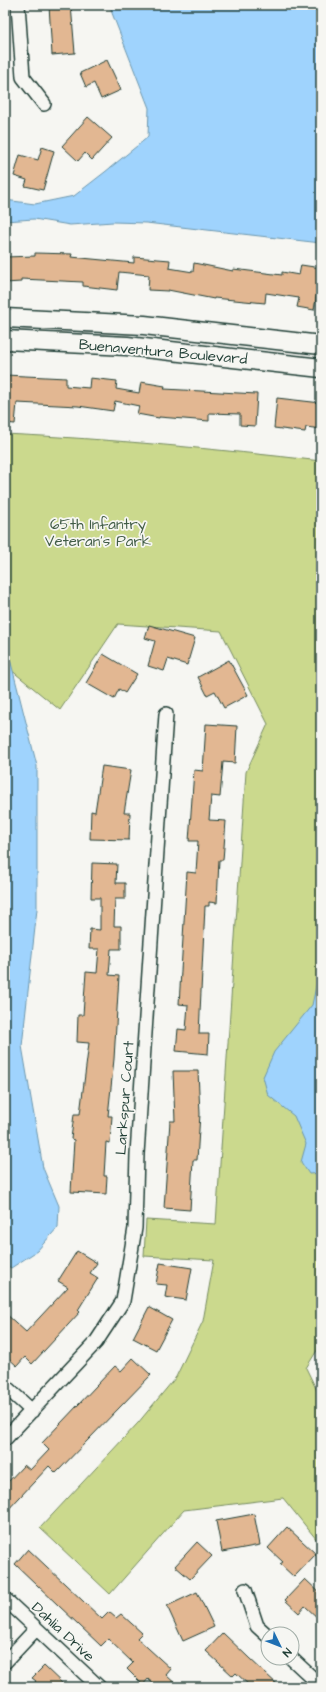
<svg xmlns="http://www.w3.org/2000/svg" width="326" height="1692" font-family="'Architects Daughter',sans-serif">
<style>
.green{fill:#cbd98d;stroke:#758b60}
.water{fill:#9fd3fd;stroke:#6c97ad}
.building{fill:#e2b792;stroke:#1f3d34}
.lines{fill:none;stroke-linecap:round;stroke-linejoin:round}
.street-casing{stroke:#1f3d34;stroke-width:16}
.secondary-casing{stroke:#1f3d34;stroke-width:21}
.street{stroke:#f6f6f2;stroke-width:13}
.secondary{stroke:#f6f6f2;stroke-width:18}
.labels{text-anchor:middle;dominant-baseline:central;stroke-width:3.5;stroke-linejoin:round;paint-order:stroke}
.street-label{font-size:15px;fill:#1f3d34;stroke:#f6f6f2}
.park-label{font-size:15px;fill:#415c46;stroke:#f6f6f2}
</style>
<rect width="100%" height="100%" fill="#f6f6f2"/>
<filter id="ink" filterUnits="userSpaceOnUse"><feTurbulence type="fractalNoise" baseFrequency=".025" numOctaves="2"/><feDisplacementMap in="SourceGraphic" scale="8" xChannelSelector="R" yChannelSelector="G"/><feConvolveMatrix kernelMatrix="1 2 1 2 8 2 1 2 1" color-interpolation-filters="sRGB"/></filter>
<g filter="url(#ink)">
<path class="green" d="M5,434C111,439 216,449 321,461V1344L306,1368L321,1399V1545L283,1498L184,1510L110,1594L40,1528L138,1423L176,1377L203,1321L214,1260L144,1256L146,1220L216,1224L246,772L268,724L221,631L118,624L60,710L5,665Z"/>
<path class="water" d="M110,5H321V243L146,223L113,222L70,225L34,219L5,221V200L35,204L74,196L105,172L148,137L149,108L112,13Z
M5,639L37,766V909L22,1046L43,1168L59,1206L58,1227L37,1251L11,1268L5,1264Z
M321,963V1173L309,1174L301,1162L306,1144L294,1116L268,1095L263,1077L274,1052L312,1005Z"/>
<path class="building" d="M49,5H71L75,53L52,55Z
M107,60L121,90L101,99L94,83L86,87L80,73Z
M88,117L112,138L92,160L85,153L78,161L62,146Z
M42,147L54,151L43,190L25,186L27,180L14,176L20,155L38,160Z
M35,253L72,254L71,257L134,263V257L170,260L169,268L193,272L194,263L233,271V269L282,275V272L299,275L301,265L321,268V269L314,310L297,307L299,298L266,293L265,303L214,298V299L168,290V291L148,290L149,275L119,272L117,290L83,286V282L21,279V282L5,283V257L35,256Z
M5,375L66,378V386L89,388L90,378L117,381L116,389L139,393L141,382L165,386L164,389L257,394L255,426L240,425V414L209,413V421L159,417V418L137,414L139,406L115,401L113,411L78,406L17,403L15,424L5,423Z
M277,398L321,403V429L306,427L305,432L274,428Z
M149,625L195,638L187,665L168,659L164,671L148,666L155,641L145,638Z
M103,654L137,674L125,693L119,689L114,699L86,683Z
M229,660L248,695L224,708L215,691L207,695L198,677Z
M206,724L237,726L235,763L223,762L220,797L211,796L209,820L226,821L223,860H219L217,903L209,902V906H205L199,1034H209L208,1054L176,1051L178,1029L186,1030L188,1005L179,1004L187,872L196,873L198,841H189L194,770L203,771Z
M102,766L131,770L124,813H130L129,840L90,839L91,811L95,812Z
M92,863L117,864L116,883H125V899H115L114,926H121V949H111L109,975L119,976L114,1059L108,1116H112L110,1143L106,1142L104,1176H107L106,1194L71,1192L74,1140L71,1139L74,1114H80L89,1043L77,1042L78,1015H83L86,972L97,973L99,949H89L90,929L100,930V898H91Z
M173,1071H198L200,1114L197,1160H193L190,1210L164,1208L170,1121H175Z
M77,1251L97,1263L90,1273L98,1278L78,1310L80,1312L32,1364L25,1357L17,1366L5,1355V1313L26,1332L68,1287L58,1281Z
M160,1263L192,1268L186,1300L165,1297L167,1285L156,1284Z
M149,1307L172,1320L156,1350L133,1338Z
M133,1358L151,1375L56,1473L49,1466L5,1513V1485L24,1465L30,1470L49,1450L42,1443L115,1366L121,1371Z
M254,1514L260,1545L222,1552L216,1521Z
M287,1527L316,1554L294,1577L280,1564L283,1562L268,1548Z
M197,1542L212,1556L190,1579L175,1566Z
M28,1549L102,1619L109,1612L116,1618L121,1614L142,1633L137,1638L171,1669L166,1675L179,1687H157L148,1679L143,1685L127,1669L133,1663L108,1639L101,1646L15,1564Z
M305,1579L321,1594V1621L305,1606L299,1613L285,1600Z
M197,1592L214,1627L183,1641L167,1606Z
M223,1633L249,1658L280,1687H251L236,1673L233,1676L206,1651Z
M44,1666L66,1687H31L36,1681L32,1678Z"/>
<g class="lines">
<g class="street-casing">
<path id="street" d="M18,5L23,77L44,104
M5,1386L32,1411
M5,1439L96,1342L123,1301L135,1228L137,1154L166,714
M245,1590L257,1626L268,1636
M5,1599L99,1687
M291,1658L321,1686
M5,1662L36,1629"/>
</g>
<g class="secondary-casing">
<path id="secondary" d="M5,318L144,325L321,345
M5,340L127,346L321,368"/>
</g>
<use href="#street" class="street"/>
<use href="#secondary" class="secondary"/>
</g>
</g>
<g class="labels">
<g class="street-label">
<text transform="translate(163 352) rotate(5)">Buenaventura Boulevard</text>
<text transform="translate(125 1098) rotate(-86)">Larkspur Court</text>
<text transform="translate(63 1632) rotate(43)">Dahlia Drive</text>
</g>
<g class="park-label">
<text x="98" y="524">65th Infantry<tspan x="98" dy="17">Veteran's Park</tspan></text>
</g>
</g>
<rect width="326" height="1692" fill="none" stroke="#f6f6f2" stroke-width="20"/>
<rect x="10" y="10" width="306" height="1672" fill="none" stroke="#1f3d34" stroke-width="1.5" filter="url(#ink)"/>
<g transform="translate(280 1646) rotate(133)"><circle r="19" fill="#f6f6f2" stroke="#a0aca6"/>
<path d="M0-3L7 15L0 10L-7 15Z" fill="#1f6fb2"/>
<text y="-6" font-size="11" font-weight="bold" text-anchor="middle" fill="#1f3d34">N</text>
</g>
</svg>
